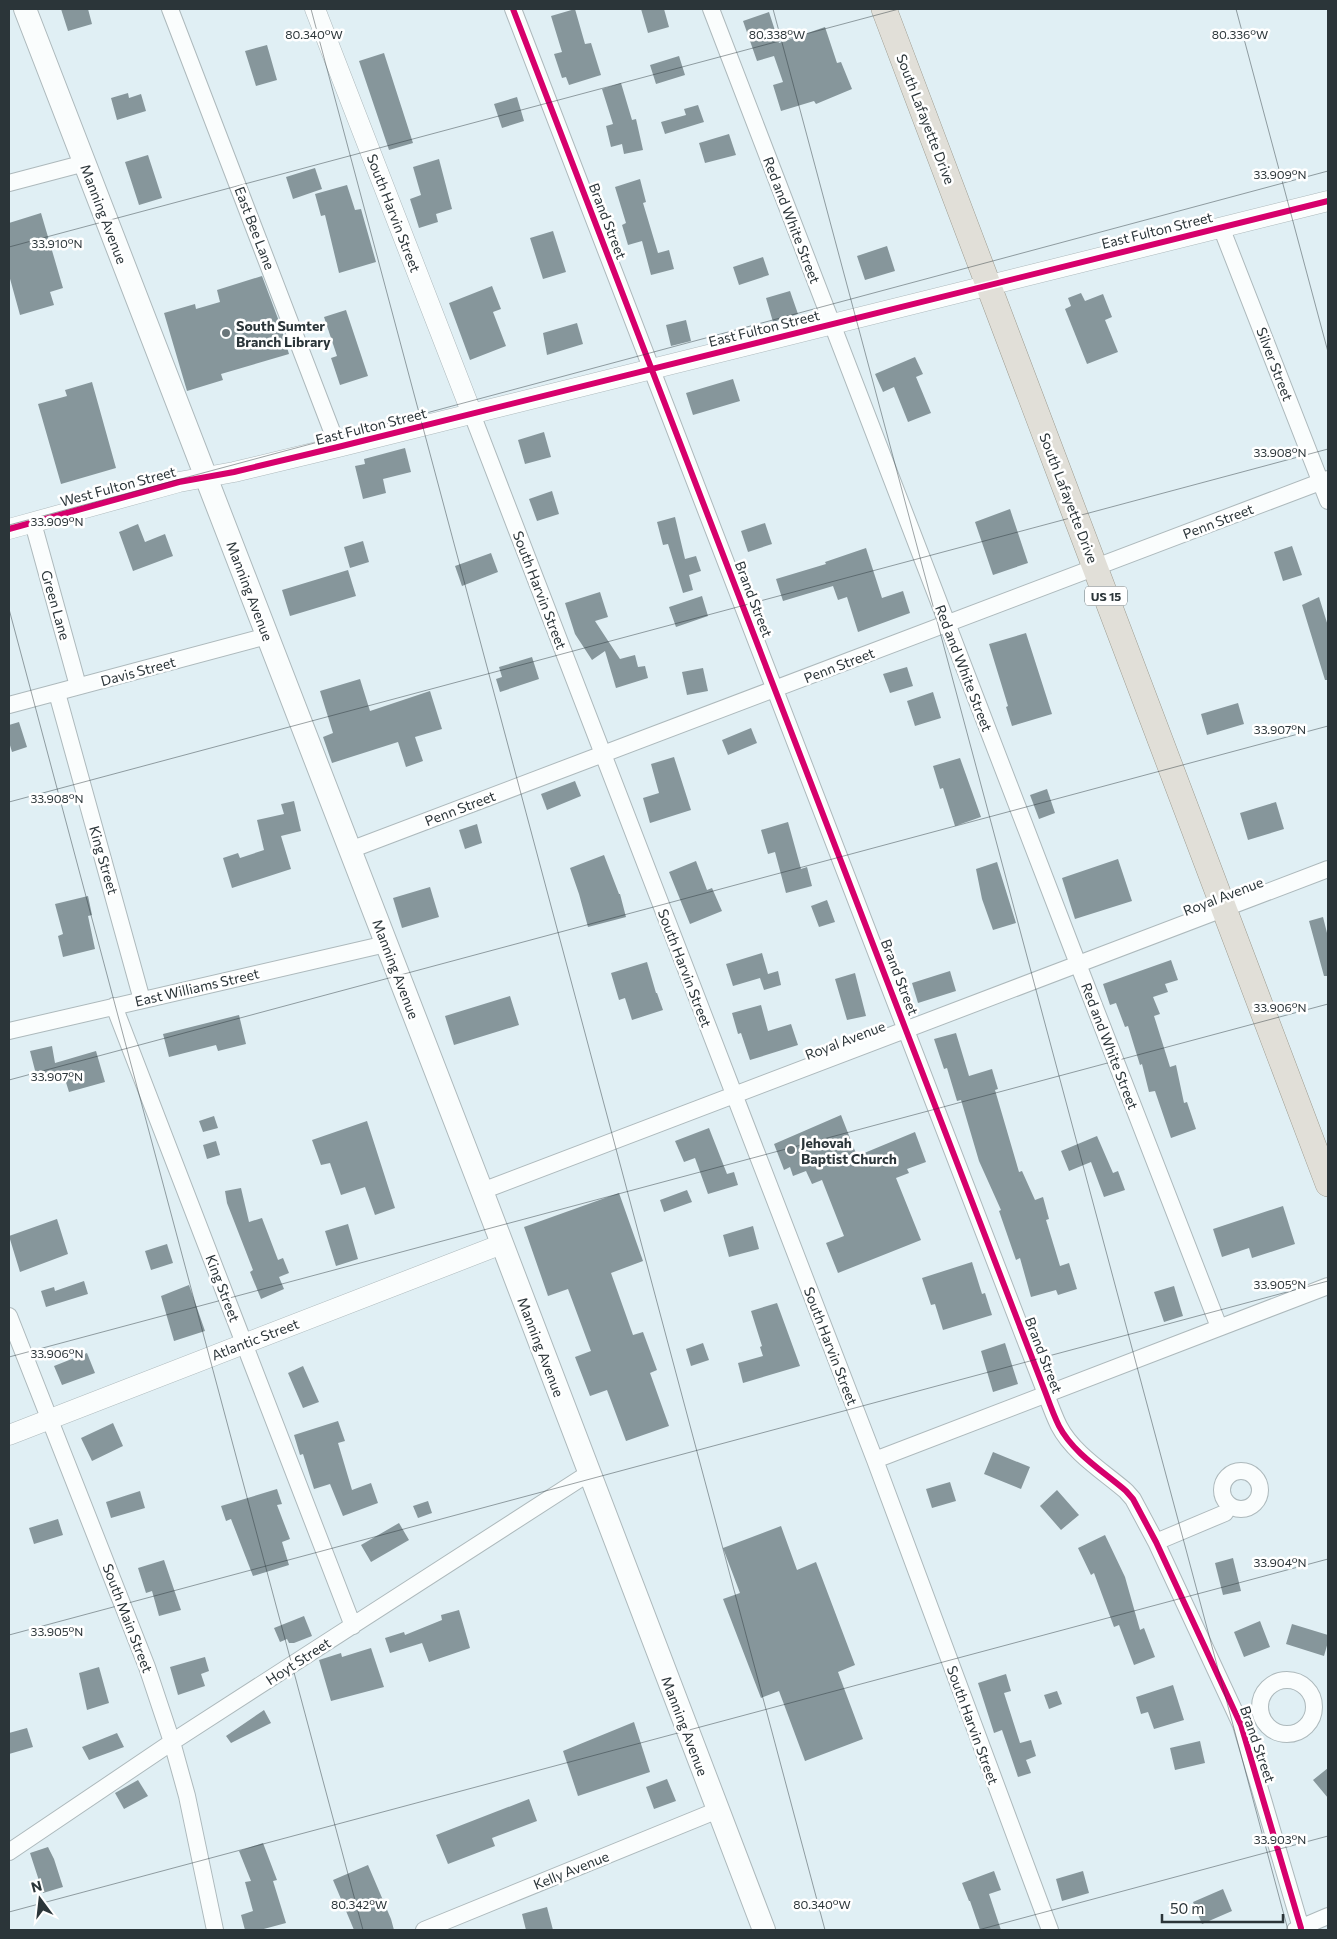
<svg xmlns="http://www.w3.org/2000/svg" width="1337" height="1939" font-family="Commissioner,sans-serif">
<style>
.building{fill:#86969b}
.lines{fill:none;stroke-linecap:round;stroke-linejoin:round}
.minor-casing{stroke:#adb9bc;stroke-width:18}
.tertiary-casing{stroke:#adb9bc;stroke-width:21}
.secondary-casing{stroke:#adb9bc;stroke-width:24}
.primary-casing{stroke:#9d9c91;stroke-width:26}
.minor{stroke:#fafdfd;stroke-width:16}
.tertiary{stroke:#fafdfd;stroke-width:20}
.secondary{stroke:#fafdfd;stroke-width:22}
.primary{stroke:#e1dfd8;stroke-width:25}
.cycleway-casing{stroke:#fff;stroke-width:9}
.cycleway{stroke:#d6006c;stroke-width:6}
.ticks{fill:none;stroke:#2b3539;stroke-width:1;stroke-opacity:0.45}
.poi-dot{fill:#6a767a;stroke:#fff;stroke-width:2}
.labels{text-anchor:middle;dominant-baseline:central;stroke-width:5;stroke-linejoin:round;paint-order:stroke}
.shield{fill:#fff;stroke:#6b7274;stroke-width:1}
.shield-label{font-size:12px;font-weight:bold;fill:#2b3539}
.street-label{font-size:14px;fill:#2b3539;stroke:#fff}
.poi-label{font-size:14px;font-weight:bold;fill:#2b3539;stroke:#fff;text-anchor:start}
.ticks-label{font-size:12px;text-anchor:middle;fill:#2b3539;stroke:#fff;stroke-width:5;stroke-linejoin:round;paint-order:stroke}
</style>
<rect width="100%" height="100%" fill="#e0eff4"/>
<path class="building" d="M61,9H88L92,24L68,31Z
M575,9L585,44L591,43L601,75L569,85L566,77L562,78L554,54L562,52L551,16Z
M641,9H664L669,27L648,33Z
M769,12L779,43L825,27L837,63L841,62L852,89L816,104L814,101L781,111L773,85L783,82L774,56L757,61L743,21Z
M267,45L277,80L256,86L245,51Z
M384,53L413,143L389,150L359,61Z
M679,56L685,75L656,84L650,65Z
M621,83L632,120L636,119L643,150L624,154L622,144L611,147L606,126L613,124L602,89Z
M128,93L129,98L141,94L146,111L117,120L111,98Z
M517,97L524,121L502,128L494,104Z
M698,105L704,122L665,134L661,122L686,115L684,109Z
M729,134L736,155L705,163L699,143Z
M148,155L162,198L139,205L125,162Z
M439,159L452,209L436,214L438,222L419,228L410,199L421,195L413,167Z
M315,168L322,189L293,199L286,177Z
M640,179L646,202L643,203L658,253L669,250L674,269L651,275L642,241L628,245L622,225L626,223L615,187Z
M347,185L355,210L361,209L376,262L339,273L325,215L321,216L315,194Z
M41,213L63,288L50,292L54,305L20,315L9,275V223Z
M553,231L566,272L543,279L530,238Z
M887,246L895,271L865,280L857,256Z
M763,257L769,275L739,285L733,267Z
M262,276L280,324L289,354L221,374L223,380L187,391L164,313L195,304L196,309L220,302L217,290Z
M492,286L501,309L493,312L506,346L470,360L449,303Z
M790,291L798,314L773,322L766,298Z
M1081,293L1085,301L1103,294L1112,317L1105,320L1118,352L1087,364L1065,309L1071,306L1068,298Z
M346,310L368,376L340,385L331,358L337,356L324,317Z
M686,320L691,341L671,346L666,325Z
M577,323L583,344L547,355L543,333Z
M915,357L923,374L916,377L931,413L908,422L894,387L883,392L875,374Z
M733,379L740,401L693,415L686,393Z
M92,382L116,468L61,484L38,404L67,396L65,390Z
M544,432L551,457L525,464L518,440Z
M405,448L411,472L383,479L386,493L363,499L355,466L365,464L364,459Z
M552,491L559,514L537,521L529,499Z
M1010,509L1028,563L993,575L975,522Z
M675,517L685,559L696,556L701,571L689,575L693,590L683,593L668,544L663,545L657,522Z
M765,523L772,544L748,552L741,531Z
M138,524L145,542L165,534L173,556L133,571L119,532Z
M363,541L369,562L350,568L344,547Z
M1292,546L1302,575L1283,581L1274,552Z
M866,548L882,598L903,591L910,613L858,632L847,597L838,600L833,586L783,601L776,579L826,564L825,562Z
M491,553L498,572L462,586L455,566Z
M348,570L356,596L290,616L282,590Z
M600,592L608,617L595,621L620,659L635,655L638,667L645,666L648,678L616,688L605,651L592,660L575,634L565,603Z
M702,596L708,616L676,627L669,607Z
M1319,597L1328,626V680H1325L1302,605Z
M1026,633L1052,714L1012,726L1006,707L1008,706L989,644Z
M532,657L539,679L500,692L496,679L502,677L499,667Z
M907,667L913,686L890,693L883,674Z
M703,668L708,691L687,695L682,672Z
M360,679L370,711L430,691L442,729L415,737L423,761L406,767L398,742L332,763L323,737L333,733L320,691Z
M933,692L941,718L915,726L907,701Z
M1238,703L1244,724L1207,735L1201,714Z
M19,722L27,747L12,752L9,742V725Z
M751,728L757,743L728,755L722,740Z
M674,757L691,810L650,823L643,798L659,793L651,764Z
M960,758L981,817L955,826L943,788L940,789L933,766Z
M575,781L581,796L547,810L541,794Z
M1047,789L1055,813L1039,819L1030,795Z
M294,801L301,831L281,836L291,869L232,888L223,858L238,853L240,858L264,850L257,820L284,814L281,804Z
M1276,802L1284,829L1248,840L1240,813Z
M788,822L801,869L807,867L812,886L786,893L775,852L768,854L761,830Z
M477,824L482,843L465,849L459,830Z
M604,855L619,894H620L626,917L588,927L579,894L570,868Z
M1118,859L1132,901L1075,919L1062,878Z
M696,861L707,890L712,888L722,911L690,924L669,872Z
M997,862L1016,923L993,930L982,899L976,869Z
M430,887L439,917L402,928L393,898Z
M88,896L92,915L88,916L95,949L63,957L58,936L63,934L55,904Z
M827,900L835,922L819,927L811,906Z
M1323,917L1328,937V976H1324L1309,921Z
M762,953L768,974L778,971L781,985L764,990L760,978L733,986L726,964Z
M1171,960L1178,980L1165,984L1168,992L1153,997L1160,1014L1154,1016L1170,1067L1176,1065L1184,1103L1187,1102L1196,1129L1171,1138L1155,1091L1149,1092L1142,1064L1140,1065L1128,1026L1125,1027L1116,1003L1110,1005L1103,984Z
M647,962L656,993H657L663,1010L632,1020L625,998L619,1000L611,973Z
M950,971L956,991L918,1003L912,983Z
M855,973L866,1016L847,1020L835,979Z
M510,996L519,1025L454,1045L445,1016Z
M761,1005L768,1031L791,1024L798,1045L750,1060L741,1033L738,1034L732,1013Z
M239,1015L246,1044L218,1051L216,1045L169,1057L163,1034Z
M956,1033L969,1076L992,1069L998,1089L995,1090L1019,1172L1022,1171L1035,1200L1043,1197L1049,1219L1046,1220L1060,1266L1069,1263L1077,1289L1058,1295L1056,1290L1031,1297L1020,1258L1016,1260L999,1211L1001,1210L979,1161L961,1100L957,1101L947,1068L944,1069L934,1039Z
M52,1046L55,1063L96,1051L105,1082L69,1092L64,1076L38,1082L30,1051Z
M841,1115L857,1156L915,1132L926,1162L907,1169L909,1173L896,1178L921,1240L838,1273L826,1243L844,1236L822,1180L812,1184L806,1171L793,1176L790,1167L784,1170L774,1144Z
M214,1116L218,1128L203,1132L199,1121Z
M367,1121L395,1208L375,1215L365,1187L341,1195L330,1163L321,1165L312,1140Z
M709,1128L727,1174L734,1172L738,1185L708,1194L695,1158L684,1162L675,1141Z
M1097,1136L1113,1173L1118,1171L1125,1190L1104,1197L1091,1162L1069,1171L1061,1151Z
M216,1141L220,1155L207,1159L203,1145Z
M241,1188L249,1222L262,1218L278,1260L283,1258L289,1273L279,1277L284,1289L261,1299L250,1272L253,1270L227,1203L225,1191Z
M687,1190L692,1202L664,1212L660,1200Z
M619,1193L643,1261L611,1273L633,1335L643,1332L657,1370L650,1373L669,1426L626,1441L607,1390L590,1396L575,1357L591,1351L568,1289L548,1296L524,1227Z
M1283,1206L1295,1244L1252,1258L1249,1248L1222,1257L1213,1229Z
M57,1219L68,1254L20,1272L9,1236Z
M348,1224L358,1259L336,1266L325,1231Z
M753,1226L759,1249L729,1257L723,1235Z
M167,1244L173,1263L151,1270L145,1251Z
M972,1262L982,1294L985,1293L992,1315L943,1330L935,1304L931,1305L922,1278Z
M84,1281L88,1294L46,1307L41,1291L54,1287L55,1291Z
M189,1285L205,1331L174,1341L161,1296Z
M1174,1286L1183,1316L1164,1322L1154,1292Z
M777,1303L800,1366L743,1383L738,1363L763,1356L760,1347L762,1346L751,1311Z
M703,1343L709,1360L691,1366L686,1349Z
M1005,1343L1018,1384L993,1392L981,1351Z
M87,1353L95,1373L62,1385L54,1366Z
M303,1366L319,1402L303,1408L288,1373Z
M338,1421L345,1441L338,1443L352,1490L371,1483L378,1503L343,1516L330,1484L314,1489L303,1454L300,1455L294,1435Z
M113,1423L123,1446L92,1461L81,1438Z
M993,1452L1030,1467L1021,1489L984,1474Z
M950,1482L956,1501L932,1508L926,1489Z
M277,1489L282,1504L277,1505L290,1539L282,1542L289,1565L253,1576L231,1519L226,1521L221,1506Z
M1057,1490L1079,1515L1061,1530L1040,1506Z
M140,1491L145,1508L111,1518L106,1502Z
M428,1501L432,1513L418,1518L413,1506Z
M58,1519L63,1535L34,1544L29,1528Z
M399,1523L409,1540L371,1562L361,1545Z
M781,1526L797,1570L816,1562L855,1665L838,1672L863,1739L805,1761L779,1691L761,1698L723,1599L740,1593L723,1548Z
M1105,1535L1125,1577L1140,1630L1144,1628L1155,1657L1134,1665L1119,1625L1114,1627L1094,1573L1091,1575L1078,1548Z
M1233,1558L1241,1591L1223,1595L1215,1563Z
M164,1560L181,1610L159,1616L152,1591L146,1593L138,1568Z
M459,1610L470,1648L429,1662L422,1643L390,1653L385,1638L404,1632L405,1635L442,1620L441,1615Z
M304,1616L312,1636L294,1643H289L287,1639L280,1642L274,1628Z
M1260,1621L1270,1647L1244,1657L1234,1632Z
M1292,1624L1328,1635V1642L1324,1656L1286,1644Z
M371,1648L384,1687L331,1701L319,1660L341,1653L342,1657Z
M205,1657L209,1671L201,1674L205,1686L178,1695L170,1667Z
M99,1667L109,1703L87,1710L79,1673Z
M1006,1674L1011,1691L1004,1693L1020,1743L1031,1740L1036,1756L1026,1760L1031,1773L1018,1777L1002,1730L994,1733L978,1683Z
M1173,1685L1184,1720L1154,1729L1148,1712L1141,1714L1136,1697Z
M1057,1691L1062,1704L1049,1709L1044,1695Z
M264,1710L271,1723L231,1743L226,1736Z
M634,1722L650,1772L578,1796L563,1751Z
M27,1728L33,1747L9,1754V1733Z
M117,1733L124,1747L89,1760L82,1747Z
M1200,1741L1205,1763L1175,1770L1170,1748Z
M1328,1768V1798L1313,1780Z
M667,1779L676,1801L654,1809L646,1787Z
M138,1780L148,1796L124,1809L115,1793Z
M529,1799L537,1821L492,1838L495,1846L448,1864L436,1835Z
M263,1843L277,1880L273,1881L286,1923L260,1930H245L241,1915L253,1911L245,1882L251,1881L239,1851Z
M48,1847L54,1859L63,1887L43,1893L30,1853Z
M368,1865L391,1919L394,1930H354L333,1880Z
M994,1871L1001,1890L989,1894L1001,1930H980L970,1901H969L962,1883Z
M1083,1871L1089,1893L1062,1901L1056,1879Z
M1223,1889L1232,1911L1202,1924L1193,1902Z
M547,1907L553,1930H526L522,1914Z"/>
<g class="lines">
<g class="minor-casing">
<path id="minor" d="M170,9L338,447
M513,9L1046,1394C1050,1405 1054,1416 1059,1426C1073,1453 1104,1472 1126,1491L1133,1499L1156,1542L1241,1725L1301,1928
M711,9L1078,964L1219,1327
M9,183L85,163
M1221,227L1328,501
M472,414L875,1460L1050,1930
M33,523L78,686
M57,693L142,1000
M9,705L267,636
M350,850L1328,479
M114,1006L353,1626
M9,1031L386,944
M482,1191L1328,869
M9,1316L147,1667L172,1742L187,1796L215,1930
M875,1460L1328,1286
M1222 1490a19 19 0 1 1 38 0a19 19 0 1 1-38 0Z
M1156,1542L1225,1513L1229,1506
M1260 1707a27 27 0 1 1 54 0a27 27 0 1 1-54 0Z
M9,1852L172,1742L589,1473
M424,1930L718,1810
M1295,1930L1328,1916"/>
</g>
<g class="tertiary-casing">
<path id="tertiary" d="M315,9L472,414
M9,529L179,482L234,472L338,447L1328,201
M9,1435L502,1244"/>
</g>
<g class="secondary-casing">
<path id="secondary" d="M25,9L482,1191L764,1930"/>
</g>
<g class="primary-casing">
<path id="primary" d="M884,9L1328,1184"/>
</g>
<use href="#minor" class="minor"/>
<use href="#tertiary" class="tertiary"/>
<use href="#secondary" class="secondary"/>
<use href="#primary" class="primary"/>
<g class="cycleway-casing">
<path id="cycleway" d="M513,9L1046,1394C1050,1405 1054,1416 1059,1426C1073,1453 1104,1472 1126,1491L1133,1499L1156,1542L1241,1725L1301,1928
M9,529L179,482L234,472L338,447L1328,201"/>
</g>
<use href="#cycleway" class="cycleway"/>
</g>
<path class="ticks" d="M311,9L825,1930M773,9L1288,1930M1236,9L1328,352M9,247L899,9M9,525L1328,171M9,609L363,1930M9,802L1328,449M9,1080L1328,726M9,1357L1328,1004M9,1635L1328,1281M9,1912L1328,1559M978,1930L1328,1836"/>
<g class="poi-dot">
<circle cx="226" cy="333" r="5"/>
<circle cx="791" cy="1150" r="5"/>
</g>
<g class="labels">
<rect class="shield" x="1085" y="586.5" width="42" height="19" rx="4"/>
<g class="shield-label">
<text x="1106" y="596">US 15</text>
</g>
<g class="street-label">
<text transform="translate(926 119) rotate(69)">South Lafayette Drive</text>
<text transform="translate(394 213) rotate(69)">South Harvin Street</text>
<text transform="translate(104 214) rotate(69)">Manning Avenue</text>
<text transform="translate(792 220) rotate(69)">Red and White Street</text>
<text transform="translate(608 221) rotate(69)">Brand Street</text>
<text transform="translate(255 228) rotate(69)">East Bee Lane</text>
<text transform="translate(1157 230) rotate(-14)">East Fulton Street</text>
<text transform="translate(764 328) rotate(-14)">East Fulton Street</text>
<text transform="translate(1275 364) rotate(69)">Silver Street</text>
<text transform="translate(371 426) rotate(-14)">East Fulton Street</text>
<text transform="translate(118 486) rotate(-15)">West Fulton Street</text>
<text transform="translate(1069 498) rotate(69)">South Lafayette Drive</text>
<text transform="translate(1218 521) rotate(-21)">Penn Street</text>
<text transform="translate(540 590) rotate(69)">South Harvin Street</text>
<text transform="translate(250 591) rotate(69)">Manning Avenue</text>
<text transform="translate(754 599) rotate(69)">Brand Street</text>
<text transform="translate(56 605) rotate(74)">Green Lane</text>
<text transform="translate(839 665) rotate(-21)">Penn Street</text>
<text transform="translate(964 668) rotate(69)">Red and White Street</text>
<text transform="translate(138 671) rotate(-15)">Davis Street</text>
<text transform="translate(460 808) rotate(-21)">Penn Street</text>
<text transform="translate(104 860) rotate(74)">King Street</text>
<text transform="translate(1223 896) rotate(-21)">Royal Avenue</text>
<text transform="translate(685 968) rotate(69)">South Harvin Street</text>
<text transform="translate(396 969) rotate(69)">Manning Avenue</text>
<text transform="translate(900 977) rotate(69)">Brand Street</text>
<text transform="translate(197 987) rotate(-13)">East Williams Street</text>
<text transform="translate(845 1040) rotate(-21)">Royal Avenue</text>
<text transform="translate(1110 1046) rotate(69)">Red and White Street</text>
<text transform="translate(223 1288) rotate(69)">King Street</text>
<text transform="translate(255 1339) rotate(-21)">Atlantic Street</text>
<text transform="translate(831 1346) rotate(69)">South Harvin Street</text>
<text transform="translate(541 1347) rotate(69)">Manning Avenue</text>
<text transform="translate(1044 1355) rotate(69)">Brand Street</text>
<text transform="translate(128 1618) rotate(69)">South Main Street</text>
<text transform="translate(298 1661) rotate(-33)">Hoyt Street</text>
<text transform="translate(973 1725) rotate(70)">South Harvin Street</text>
<text transform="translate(685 1726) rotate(69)">Manning Avenue</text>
<text transform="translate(1258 1744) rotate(71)">Brand Street</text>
<text transform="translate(571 1870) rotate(-22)">Kelly Avenue</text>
</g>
<g class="poi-label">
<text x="236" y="325">South Sumter<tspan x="236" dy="16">Branch Library</tspan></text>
<text x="801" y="1142">Jehovah<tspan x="801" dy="16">Baptist Church</tspan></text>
</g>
</g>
<g class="ticks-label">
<text x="314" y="39">80.340°W</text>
<text x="777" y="39">80.338°W</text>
<text x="1240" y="39">80.336°W</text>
<text x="1280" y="179">33.909°N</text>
<text x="57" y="248">33.910°N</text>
<text x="1280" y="457">33.908°N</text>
<text x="57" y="526">33.909°N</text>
<text x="1280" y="734">33.907°N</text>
<text x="57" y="803">33.908°N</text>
<text x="1280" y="1012">33.906°N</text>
<text x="57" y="1081">33.907°N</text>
<text x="1280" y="1289">33.905°N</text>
<text x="57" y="1358">33.906°N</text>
<text x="1280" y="1567">33.904°N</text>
<text x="57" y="1636">33.905°N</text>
<text x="1280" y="1844">33.903°N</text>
<text x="359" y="1909">80.342°W</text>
<text x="822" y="1909">80.340°W</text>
</g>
<rect width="1337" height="1939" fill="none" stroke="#2b3539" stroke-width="20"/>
<g transform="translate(40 1899) rotate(345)" stroke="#ffffff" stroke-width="4" paint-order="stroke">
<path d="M0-4L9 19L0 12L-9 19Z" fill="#2b3539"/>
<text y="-8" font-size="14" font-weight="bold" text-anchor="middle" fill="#2b3539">N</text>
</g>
<path d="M1162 1914v8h121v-8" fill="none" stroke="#2b3539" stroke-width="2.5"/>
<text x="1170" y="1914" font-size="15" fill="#2b3539" stroke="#ffffff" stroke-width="4" paint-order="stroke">50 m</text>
</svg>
